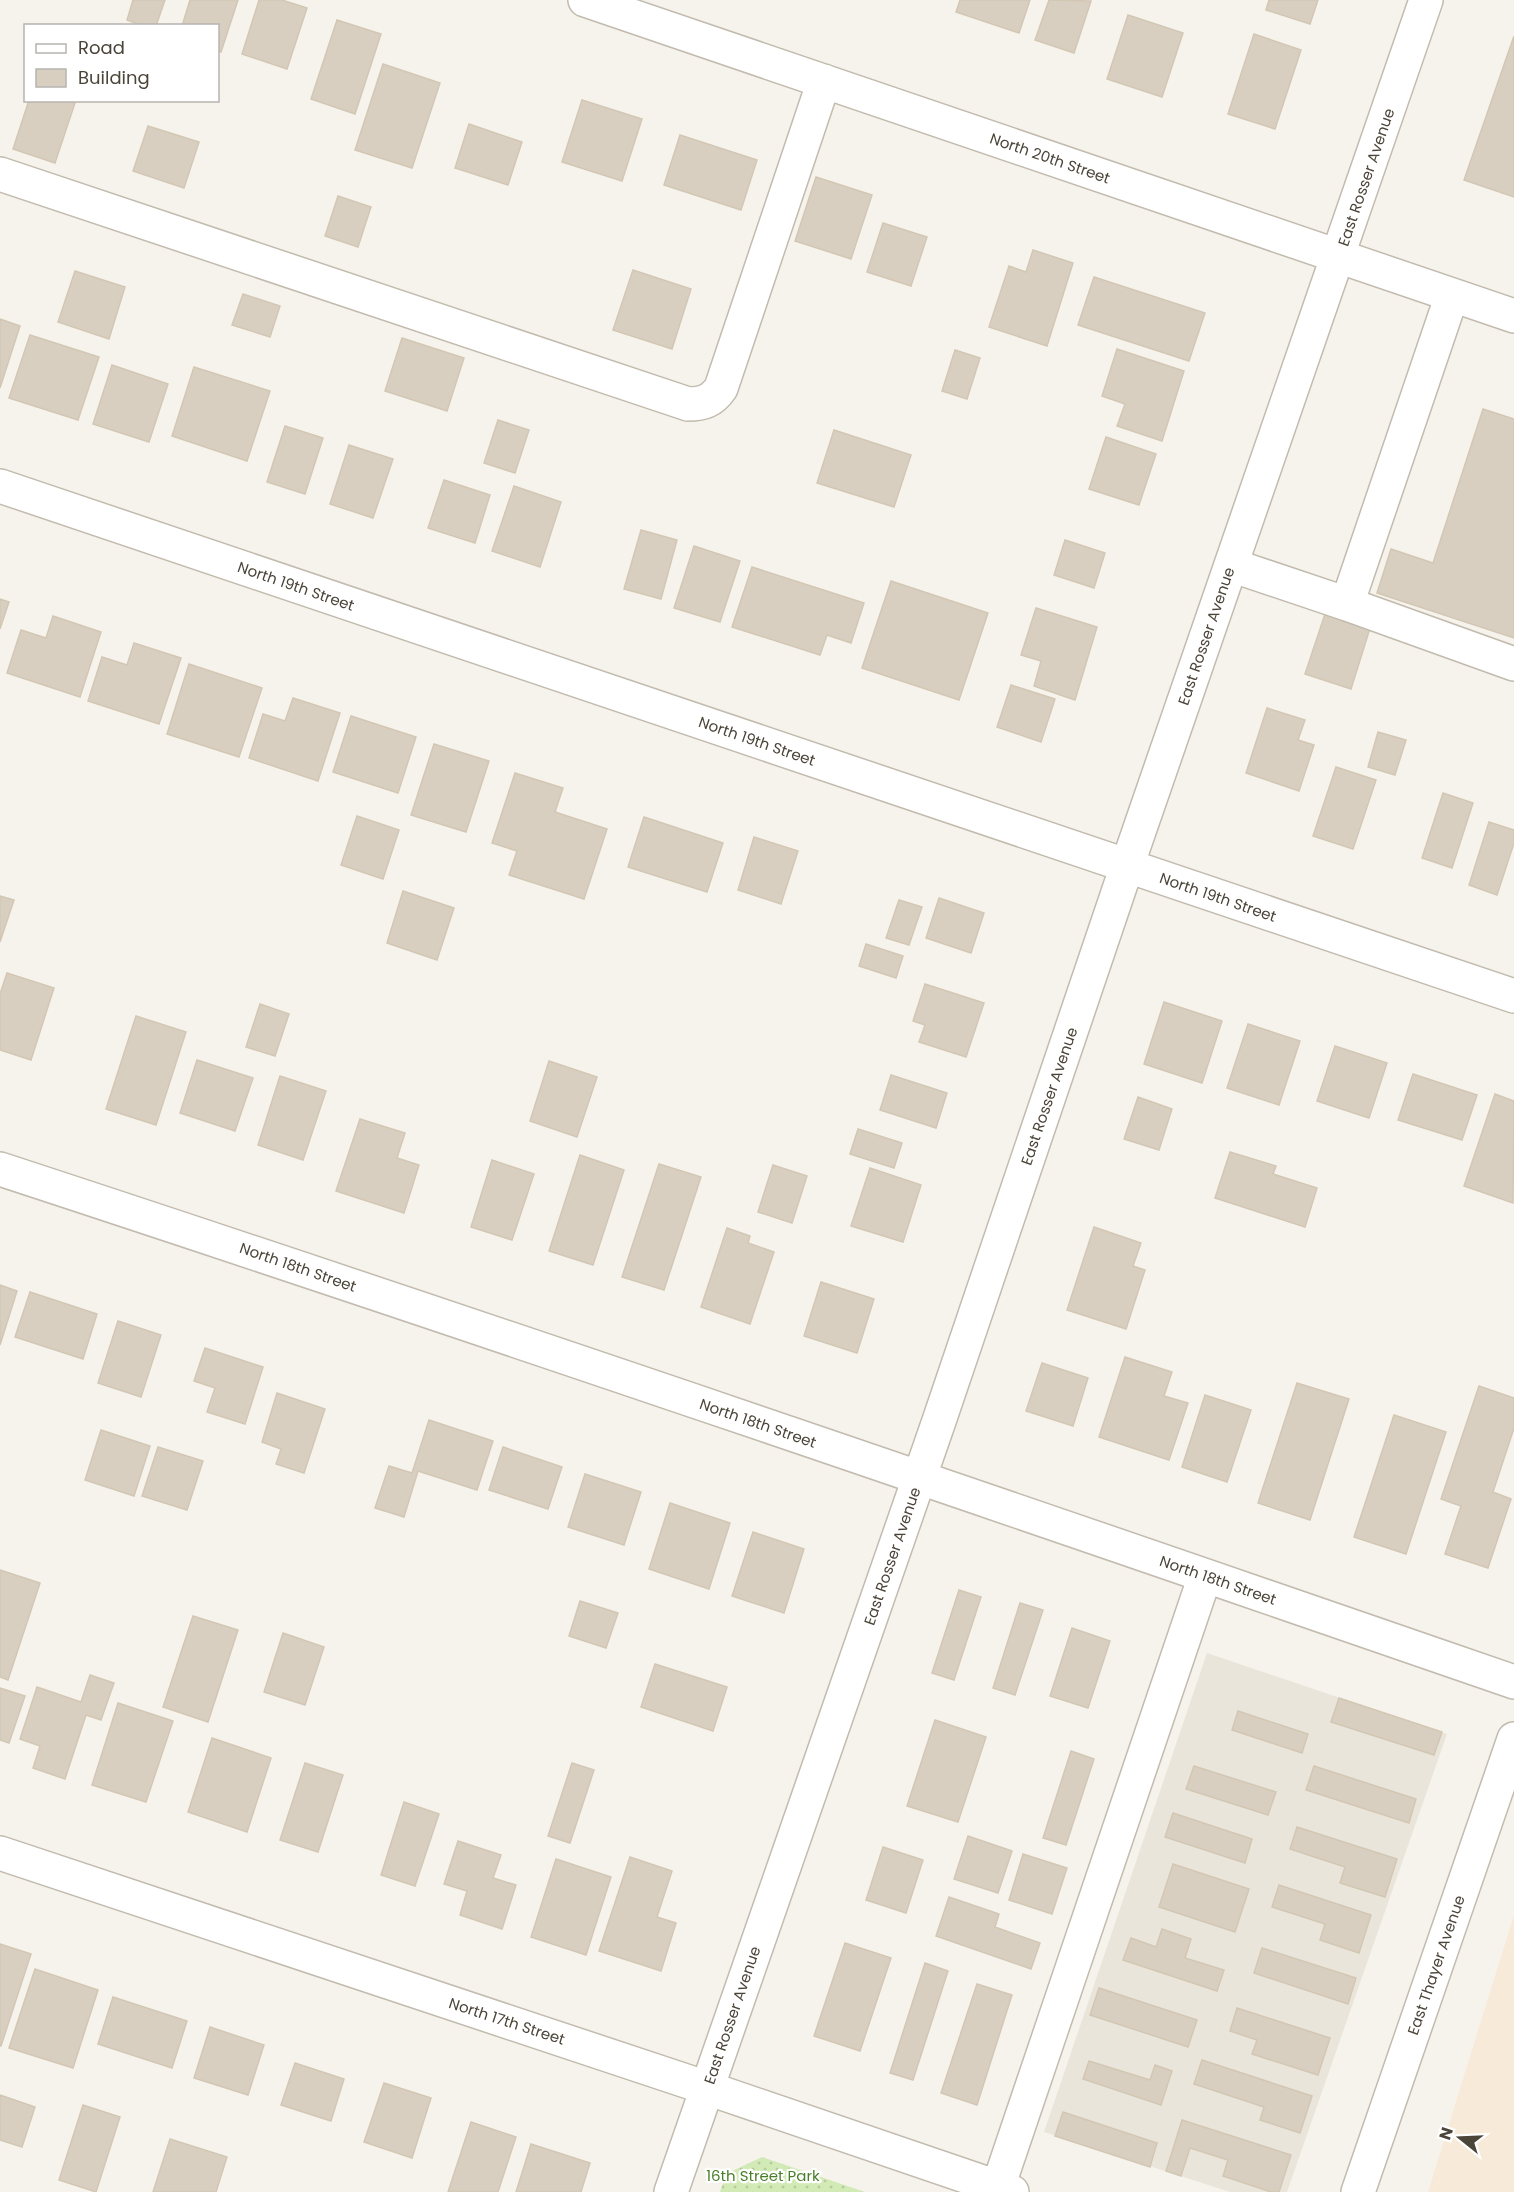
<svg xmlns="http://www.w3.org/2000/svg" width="1514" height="2192" font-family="Poppins,sans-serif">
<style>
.residential{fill:#eae5da}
.commercial{fill:#f7ead8}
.grass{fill:url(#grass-dots)}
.building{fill:#d8cfc1;stroke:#d3c7b4;stroke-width:1.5}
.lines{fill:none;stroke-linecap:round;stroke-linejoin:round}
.minor-casing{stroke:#c2bbae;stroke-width:36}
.minor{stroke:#fff;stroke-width:33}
.labels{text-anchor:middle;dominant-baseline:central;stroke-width:4.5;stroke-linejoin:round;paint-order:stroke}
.street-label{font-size:15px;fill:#4b4439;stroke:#fff}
.park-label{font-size:15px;fill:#4a7f2a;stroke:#fff}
</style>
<defs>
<pattern id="grass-dots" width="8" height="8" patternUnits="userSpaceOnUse" patternTransform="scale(1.5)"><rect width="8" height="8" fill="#d2eab5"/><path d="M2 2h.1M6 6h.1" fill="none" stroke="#b6ca9c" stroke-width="1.8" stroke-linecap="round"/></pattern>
</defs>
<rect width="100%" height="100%" fill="#f6f3ec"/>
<path class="residential" d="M1207,1653L1447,1734L1287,2192H1230L1044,2132Z"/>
<path class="commercial" d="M1514,1915V2192H1428Z"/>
<path class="grass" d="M762,2157L865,2192H720L726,2174Z"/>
<path class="building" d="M133,0H165L156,26H143L127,20Z
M190,0H238L221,52L218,51V26H182Z
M259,0H282L307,8L287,69L242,54Z
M960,0H1030L1019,33L956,12Z
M1049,0L1091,1L1074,53L1035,40Z
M1269,0H1318L1310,24L1266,10Z
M1128,15L1183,33L1162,97L1107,79Z
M337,20L381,34L355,114L311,99Z
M1254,34L1301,50L1275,129L1228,114Z
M1514,36V197L1464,180Z
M383,64L440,83L412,168L355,150Z
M29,100H66L75,103L55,163L13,149Z
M582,100L642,119L622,181L562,162Z
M469,124L522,142L508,185L455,168Z
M148,126L199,142L184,188L133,171Z
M680,135L757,160L741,210L664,185Z
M816,177L872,195L851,259L795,241Z
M338,196L371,207L358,247L325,236Z
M883,223L927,237L911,286L867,272Z
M1033,250L1073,263L1047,346L989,327L1009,266L1026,272Z
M633,270L691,289L672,349L613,330Z
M75,271L125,287L109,339L58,322Z
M1094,277L1205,313L1189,361L1078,325Z
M243,294L280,306L270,337L232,325Z
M0,319L20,326L0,388Z
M30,335L99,357L78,420L9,398Z
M402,338L464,358L447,411L385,391Z
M1117,349L1184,371L1162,441L1117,426L1125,404L1102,396Z
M955,350L980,358L967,399L942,391Z
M112,365L168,384L149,442L93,424Z
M194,367L270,391L247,461L172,436Z
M1483,409L1514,419V638L1377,593L1391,549L1433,563Z
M498,420L529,430L515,473L484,463Z
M285,426L323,438L305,494L267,482Z
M834,430L911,455L894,507L817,483Z
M1106,437L1156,454L1139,505L1089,489Z
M349,445L393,459L373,518L330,504Z
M444,480L490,495L475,543L428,528Z
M514,486L561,502L540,567L492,551Z
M641,530L677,540L661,599L624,589Z
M1065,540L1105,553L1094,588L1054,575Z
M694,546L740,561L720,622L674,608Z
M752,567L864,603L851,643L827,635L820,655L732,627Z
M891,581L988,613L959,700L862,668Z
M0,599L9,602L0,629Z
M1036,608L1097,627L1075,700L1034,686L1041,661L1021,655Z
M1326,611L1371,625L1351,689L1305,674Z
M53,616L101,632L80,697L7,673L21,630L46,638Z
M134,643L181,658L159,724L88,701L102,657L127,665Z
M189,664L262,688L239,757L167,734Z
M1011,685L1055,699L1041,742L997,727Z
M293,698L340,713L318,781L249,758L263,714L285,721Z
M1267,708L1305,720L1298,740L1314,745L1299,791L1246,773Z
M351,716L416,737L398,793L333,772Z
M1378,732L1406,740L1395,775L1368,767Z
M434,744L489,761L466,832L411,815Z
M1336,767L1376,780L1353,849L1313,836Z
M515,773L563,788L555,812L607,829L584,899L509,875L517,851L492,843Z
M1443,793L1473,803L1452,868L1422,858Z
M357,816L399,830L383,879L341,865Z
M644,817L723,843L707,892L628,867Z
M1489,822L1514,830V843L1497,895L1469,885Z
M754,837L798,851L781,904L738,890Z
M403,891L454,908L437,960L387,943Z
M0,896L14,900L0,942Z
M939,898L984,913L971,953L926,938Z
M899,900L922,907L909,945L886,938Z
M866,944L903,956L896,978L859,966Z
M7,973L54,988L31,1060L0,1050V994Z
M925,984L984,1003L966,1057L919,1042L925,1025L913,1021Z
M1164,1002L1222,1021L1202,1083L1144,1064Z
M260,1004L289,1014L275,1056L246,1047Z
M136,1016L186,1032L156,1125L106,1109Z
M1248,1024L1300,1041L1279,1105L1227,1088Z
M1335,1046L1387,1063L1369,1118L1317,1101Z
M197,1060L253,1078L235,1131L180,1113Z
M549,1061L597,1077L577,1137L530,1121Z
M1413,1074L1477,1095L1462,1140L1398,1120Z
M891,1075L947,1093L936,1128L880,1110Z
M280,1076L326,1091L303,1160L258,1145Z
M1495,1094L1514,1101L1513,1203L1464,1186Z
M1138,1097L1172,1109L1159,1150L1124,1139Z
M360,1119L405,1133L397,1158L419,1165L404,1213L336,1191Z
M858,1129L902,1143L894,1168L850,1154Z
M1230,1152L1276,1166L1273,1174L1317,1188L1305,1227L1215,1198Z
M580,1155L624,1170L593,1265L549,1251Z
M492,1160L534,1174L512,1240L471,1227Z
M659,1164L701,1177L664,1290L622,1277Z
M773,1165L807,1176L792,1223L758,1212Z
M870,1168L921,1185L903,1242L851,1226Z
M1094,1227L1141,1243L1133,1266L1145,1270L1126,1329L1067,1310Z
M727,1228L750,1236L748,1243L774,1252L750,1324L701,1307Z
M821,1282L874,1299L857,1353L804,1336Z
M0,1285L17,1291L0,1345Z
M30,1292L97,1314L83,1359L15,1337Z
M118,1321L161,1335L141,1397L98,1383Z
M205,1348L263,1367L245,1424L207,1412L215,1388L194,1381Z
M1125,1357L1172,1372L1164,1396L1188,1403L1169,1460L1099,1437Z
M1042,1363L1088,1378L1073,1426L1026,1411Z
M1297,1383L1349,1399L1310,1520L1258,1503Z
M1479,1386L1514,1398V1428L1493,1492L1511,1499L1488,1568L1445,1554L1461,1506L1441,1499Z
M277,1393L325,1409L304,1473L276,1464L281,1449L262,1442Z
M1205,1395L1251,1410L1227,1482L1182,1467Z
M1394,1415L1446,1432L1406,1554L1354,1537Z
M429,1420L493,1441L477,1490L418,1471L404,1517L375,1508L389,1466L412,1473Z
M101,1430L150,1446L134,1496L85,1480Z
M158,1447L203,1461L187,1510L142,1496Z
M503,1447L562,1467L548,1509L489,1490Z
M585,1474L641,1492L624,1545L568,1527Z
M670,1503L730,1523L709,1589L649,1569Z
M753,1532L804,1549L784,1613L732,1596Z
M0,1570L40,1583L8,1680L0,1677Z
M959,1590L981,1597L954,1680L932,1673Z
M580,1601L618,1613L606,1648L569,1636Z
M1020,1603L1043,1610L1015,1695L993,1688Z
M193,1616L238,1630L208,1722L163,1707Z
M1072,1628L1110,1641L1088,1708L1050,1696Z
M283,1633L324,1647L305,1705L264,1692Z
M655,1664L727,1687L713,1731L641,1707Z
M90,1675L114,1683L101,1720L86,1715L65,1779L33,1768L40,1746L20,1739L37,1687L81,1702Z
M0,1688L25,1696L9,1743L0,1740Z
M1339,1698L1442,1732L1434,1755L1331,1722Z
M118,1703L173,1721L146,1802L92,1785Z
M1238,1711L1308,1734L1302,1753L1232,1730Z
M935,1720L986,1737L958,1822L907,1806Z
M212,1738L271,1758L247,1832L188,1812Z
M1071,1751L1094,1759L1066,1845L1043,1838Z
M305,1763L343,1775L318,1852L280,1840Z
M572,1763L594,1770L570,1843L548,1836Z
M1194,1766L1276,1792L1268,1815L1186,1789Z
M1314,1766L1416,1799L1409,1823L1306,1790Z
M404,1802L439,1814L415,1886L381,1875Z
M1173,1813L1252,1839L1245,1863L1165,1837Z
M1297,1827L1397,1859L1385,1897L1340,1883L1345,1867L1290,1849Z
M968,1836L1012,1851L998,1893L954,1879Z
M458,1841L501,1855L493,1878L516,1885L502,1929L460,1915L467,1891L444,1884Z
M883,1847L923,1860L906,1913L866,1900Z
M1023,1854L1067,1868L1052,1914L1009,1900Z
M630,1857L672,1871L657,1917L676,1923L661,1971L599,1951Z
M556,1859L611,1877L586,1955L531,1937Z
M1173,1864L1249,1889L1235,1932L1159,1907Z
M1279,1885L1371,1915L1359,1953L1320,1940L1325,1924L1272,1907Z
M949,1897L999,1914L995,1927L1040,1943L1031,1969L936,1936Z
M1162,1929L1191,1939L1185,1958L1224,1970L1217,1991L1123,1960L1131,1938L1156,1947Z
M845,1943L891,1958L860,2051L814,2036Z
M0,1944L31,1954L1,2046H0Z
M1262,1948L1356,1978L1348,2004L1254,1973Z
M925,1963L948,1971L913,2080L890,2073Z
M35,1969L98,1990L73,2068L9,2048Z
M977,1984L1012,1995L977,2105L941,2093Z
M1099,1988L1197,2020L1188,2047L1090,2015Z
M113,1997L187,2021L172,2068L98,2044Z
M1237,2008L1330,2038L1318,2075L1252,2054L1257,2040L1230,2031Z
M210,2027L264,2045L248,2095L194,2078Z
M1202,2060L1312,2096L1300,2133L1260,2120L1264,2107L1194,2084Z
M1089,2061L1150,2080L1155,2065L1172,2071L1161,2105L1083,2079Z
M295,2063L344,2079L331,2121L281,2105Z
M384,2083L431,2098L412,2158L364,2142Z
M0,2095L35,2107L22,2147L0,2140Z
M83,2105L120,2117L96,2192L59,2180Z
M1063,2112L1157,2143L1150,2167L1055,2136Z
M1182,2120L1291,2155L1279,2192H1271L1223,2176L1228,2160L1190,2148L1181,2176L1166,2171Z
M471,2122L516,2137L498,2192H448Z
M170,2139L227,2157L216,2192H153Z
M531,2144L590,2163L581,2192H516Z"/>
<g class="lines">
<g class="minor-casing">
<path id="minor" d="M585,0L1514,316
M0,174L688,404C703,404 712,401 721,388L824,81
M1452,295L1347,604L1514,664
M0,486L1514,996
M1231,565L1347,604
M0,1169C506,1335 1010,1508 1514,1682
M0,1853L707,2088L1012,2192
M998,2187L1205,1576
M671,2192L939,1421L1127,866L1426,0
M1358,2192L1514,1739"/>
</g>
<use href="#minor" class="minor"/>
</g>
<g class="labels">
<g class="street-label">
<text transform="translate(1050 158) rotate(19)">North 20th Street</text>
<text transform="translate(1366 177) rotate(-71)">East Rosser Avenue</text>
<text transform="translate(296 586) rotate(19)">North 19th Street</text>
<text transform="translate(1206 636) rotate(-71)">East Rosser Avenue</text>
<text transform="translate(757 741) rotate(19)">North 19th Street</text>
<text transform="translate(1218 897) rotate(19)">North 19th Street</text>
<text transform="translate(1049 1096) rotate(-71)">East Rosser Avenue</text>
<text transform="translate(298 1267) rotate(19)">North 18th Street</text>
<text transform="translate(758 1423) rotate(19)">North 18th Street</text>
<text transform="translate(892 1556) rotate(-71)">East Rosser Avenue</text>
<text transform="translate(1218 1580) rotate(19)">North 18th Street</text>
<text transform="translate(1436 1965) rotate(-71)">East Thayer Avenue</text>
<text transform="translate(732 2015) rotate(-71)">East Rosser Avenue</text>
<text transform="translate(507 2021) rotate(18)">North 17th Street</text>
</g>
<g class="park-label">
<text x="763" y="2175">16th Street Park</text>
</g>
</g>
<rect x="24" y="24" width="195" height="78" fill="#ffffff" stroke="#b7b4b0" stroke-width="1.5"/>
<rect x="36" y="44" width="30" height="9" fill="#ffffff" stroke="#b7b4b0" stroke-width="1.5"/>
<text x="78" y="54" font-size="18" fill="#4b4439">Road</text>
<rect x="36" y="69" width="30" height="18" fill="#d8cfc1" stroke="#b7b4b0" stroke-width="1.5"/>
<text x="78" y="84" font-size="18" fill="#4b4439">Building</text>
<g transform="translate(1460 2138) rotate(288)" stroke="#ffffff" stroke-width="4.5" paint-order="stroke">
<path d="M0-4.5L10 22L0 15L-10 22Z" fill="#4b4439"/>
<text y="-9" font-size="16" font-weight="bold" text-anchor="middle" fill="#4b4439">N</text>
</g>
</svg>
